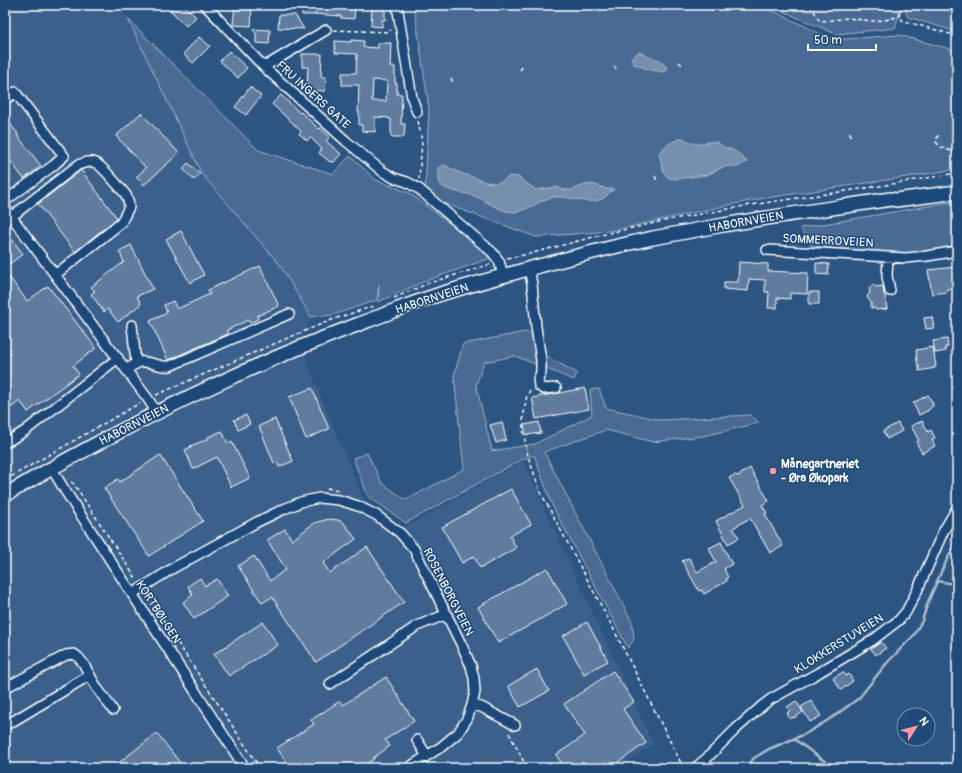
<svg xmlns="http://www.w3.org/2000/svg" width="962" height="773" font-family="Pangolin,sans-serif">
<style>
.built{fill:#3b618b}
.green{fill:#486b92;stroke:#a4b5c8}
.water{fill:#748fad;stroke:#acbcce}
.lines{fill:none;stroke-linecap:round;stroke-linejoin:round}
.stream{stroke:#acbcce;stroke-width:2.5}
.building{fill:#5e7c9f;stroke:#fff;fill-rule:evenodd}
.minor-casing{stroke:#fff;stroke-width:12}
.highway-casing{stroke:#fff;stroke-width:16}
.path{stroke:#fff;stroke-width:1.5;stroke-dasharray:4 3;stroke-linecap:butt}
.minor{stroke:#1f4a7a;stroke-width:9}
.highway{stroke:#1f4a7a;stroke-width:13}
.poi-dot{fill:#ff9aa2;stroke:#1f4a7a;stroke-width:1.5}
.labels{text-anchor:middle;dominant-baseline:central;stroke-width:3;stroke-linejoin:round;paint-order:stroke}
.street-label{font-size:12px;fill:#fff;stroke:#1f4a7a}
.poi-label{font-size:12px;font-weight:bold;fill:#fff;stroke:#1f4a7a;text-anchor:start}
</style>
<rect width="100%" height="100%" fill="#2c5582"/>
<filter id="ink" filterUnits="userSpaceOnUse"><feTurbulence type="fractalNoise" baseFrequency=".025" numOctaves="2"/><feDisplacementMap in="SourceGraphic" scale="8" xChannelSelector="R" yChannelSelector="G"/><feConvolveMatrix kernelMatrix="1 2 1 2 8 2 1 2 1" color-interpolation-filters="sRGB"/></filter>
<g filter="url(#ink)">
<path class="built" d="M5,5H117L128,19L202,174L280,265L311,317L302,340L306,360L364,501L404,528L523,461L653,744L618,768H5Z"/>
<path class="green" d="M414,5H761L833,40L899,35L957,51V169L920,175L760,199L724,206L610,231L536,237L435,200L425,190L429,109Z
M769,5H902L895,28L836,34Z
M907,5H957V32L908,17L905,10Z
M128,19L258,150L333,174L350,156L376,180L409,193L484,249L489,255L488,259L425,281L378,302L379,285L377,300L333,315L311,317L280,265L202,174Z
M957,201V248L898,255L812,246L800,228Z
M525,332L541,335L546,356L577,373L574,380L515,356L484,362L476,385L492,451L535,444L592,415L590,390L599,389L606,408L661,420L751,415L759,423L703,436L653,442L606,430L544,452L632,622L634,639L628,648L552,505L534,455L521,460L406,523L368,496L353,458L367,453L382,483L406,500L464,469L454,376L463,344Z"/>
<path class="water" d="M639,52C643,53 645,56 649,57C656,60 660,57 664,65L667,67L666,70L664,72C658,71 652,70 647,69C642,67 638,65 634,64L631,59L632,57Z
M682,138L695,144H701L708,142H717L723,147L733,150L739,154L747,162L737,167L731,166L723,167L707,175L675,179L669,178L665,174L663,170L659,153C665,146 672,141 682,138Z
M444,165L460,173L476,178L485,182L494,183L501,182L510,176L518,177L536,190L557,187L564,190H571L585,185L593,184L607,189H614C610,192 606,197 602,199C587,206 569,195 554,197C540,199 528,211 514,212C498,212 486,199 471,195C462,192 450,192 442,186C438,181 438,175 438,168Z"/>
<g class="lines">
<path class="stream" d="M937,581L954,584L957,586
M807,733L833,717L859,698L886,664L914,635L922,621L928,602L942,570L957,540
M794,739L834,768
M746,768L754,758L769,749L805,734"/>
</g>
<path class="building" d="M174,5H184L196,17L186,26L170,10Z
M235,5H252L251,26L233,25Z
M302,5H355L354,19L341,18V16L315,14V15H302Z
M372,7H385V20H382V27L371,26Z
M279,15H295L304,29L278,28Z
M253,29L270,30L269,44L256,43V34Z
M199,37L210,46L193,63L183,54Z
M351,40L364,41L363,47L378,48V43H391L390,67H395V83H397V94H402L401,124H405L404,137H391V119H389V118L375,117V132L362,131V125H359V112H358L359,85H342V73H356L357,54L335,53V41L351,42ZM373,80L387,81L386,101H372Z
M229,51L247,68L238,78L220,61Z
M302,54H322L321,77H326L325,91L307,90L308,67H302Z
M250,87L261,96L246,115L235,107Z
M281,95L300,113L301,112L319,129L320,128L330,137L326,141L341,154L333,163L331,161L330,162L319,153L322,149L310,137L307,141L302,136L299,134L301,131L272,104Z
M141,113L179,153L144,185L136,177L146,168L116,136Z
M5,119L9,124H10L18,134L17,135L41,166L24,179L5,154Z
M188,163L200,174L194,180L183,169Z
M81,170L117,218L75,252L38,204Z
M5,230L23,254L5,267Z
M181,231L204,275L190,283L166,239Z
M131,245L153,289L137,296L141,304L118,322L108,309L104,312L91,294L95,291L91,287L124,262L119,251Z
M739,262L768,264V271L808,273L807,294L790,293V299L777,298V308H768L769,292H765V280L749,279L748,291L724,289V282H738Z
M816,263L829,264L828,275L816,274Z
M260,266L279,306L257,316L258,319L250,323L248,320L227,330L228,334L168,360L150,321L167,313L164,305L173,301L177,309L210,294L208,290Z
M955,267L957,288L947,289V292L932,294L928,270Z
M10,278L27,301L48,286L96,348L73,366L79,374L28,412L20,401L5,412V281Z
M873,284L876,287L883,286L884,295H885L887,309L876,310L875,308H871V302L868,299L867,296L870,293L869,289Z
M809,292H819V304H809Z
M932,317L934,328L926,329L924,318Z
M947,339L948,347H945L946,351L935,353L933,341Z
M933,347L936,366H935V368L919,371V366L918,367L916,355H917L916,350Z
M312,388L329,429L306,439L289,397Z
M585,388L589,409L536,419L532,398Z
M928,395L933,404V406L929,409V410L919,415L913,403Z
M246,415L250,424L238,430L234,420Z
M275,419L293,461L279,467L277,462L274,463L259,426Z
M922,421L928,432L931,430L935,438L932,440L935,446L922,453L916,442L919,441L911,426Z
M502,422L506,440L496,443L490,425Z
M539,422L541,433L526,435L524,425Z
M898,423L902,431L887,439L883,431Z
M222,431L228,444L232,442L250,478L231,487L217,457L193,469L185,450L191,447L190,446L208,439V437Z
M160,455L203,521L149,556L104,488L118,479L120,482Z
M750,468L769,501L762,505L767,513L765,514L783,546L770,553L750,518L733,528L739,538L728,544L716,521L745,505L729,478L735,475L738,476Z
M511,489L531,524L510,536L516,548L480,568L474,556L462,563L442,527Z
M329,519L338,520L344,523L356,539L323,563L330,573L367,547L404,602L316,662L272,597L262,603L238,566L254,556L270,581L286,569L267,540L285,529L292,540L314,523Z
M721,542L732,564L724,569L728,577L726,579L727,581L704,594L702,590L699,591L682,561L689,558L697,572L716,562L709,548Z
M547,568L567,604L498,643L478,607Z
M200,578L205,586L217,579L228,596L194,619L183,602L193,595L188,586Z
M263,622L278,645L229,676L214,654Z
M587,622L608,661L584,674L563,636Z
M881,642L886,648L876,655L871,649Z
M537,669L549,691L520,707L508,686Z
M613,671L634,702L623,709L646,743L610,768H565L556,755L585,735L564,704Z
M843,672L846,676L849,674L853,681L841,690L833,678Z
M386,677L414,721L385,740L390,746L373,758L374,759L360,768H290L277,748L314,724L311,720L340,701L343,705Z
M796,701L803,712L794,718L793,717L790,719L787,713L790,711L787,707Z
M811,701L821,716L810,722L801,707Z
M157,733L184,768H112Z"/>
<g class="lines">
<g class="minor-casing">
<path id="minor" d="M205,5L264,67L346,141L382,171L394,178L407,182L419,189L492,252L499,261L503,275
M397,5L412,98L417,112
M264,67L326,30
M5,100L15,92L64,156L54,165L5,201
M5,208L148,399L157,413
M11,217L78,165C84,163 90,160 96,163C102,166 122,190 126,195C128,199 129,203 129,207L121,223L55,275
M767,250L906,258L927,256L957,251
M888,257L887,276L890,291
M529,268L532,284L536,327L541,360V373L538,379L539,386L543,389L556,388
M132,325L136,363
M127,370C132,366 137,361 144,362C154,362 160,368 170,366L289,314
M5,443L25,431L118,358
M52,469L64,489L245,768
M132,594L175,567L257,522L284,509L301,502L319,498L339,500L358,506L376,515L400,533L414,549L464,650L471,666L474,678L475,692L472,705L467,719L458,733L441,747L408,768
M330,684L417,626L447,614
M5,688L66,655L74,654L78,657L83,663L97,688L113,710
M472,705L481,707L515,725
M5,724L10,723L90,675
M417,740L427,756
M695,768L707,758L736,729L763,705L771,699L818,673L873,640L899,620L906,612L917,591L943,532L957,508"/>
</g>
<g class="highway-casing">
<path id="highway" d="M5,495C121,427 242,368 367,321C394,311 420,300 447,292C515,272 584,253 653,238C675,234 697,230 718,226C776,216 833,208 891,199L896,200L957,192"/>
</g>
<path class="path" d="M810,5L817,16L819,20L822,21L848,18L872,21L885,20L900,16
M902,5L899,13L902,20L904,21L957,36
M334,30L388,32L391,30
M679,62L683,66
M614,66L618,72
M520,70L523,66
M451,78L453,83
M418,121L422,142L419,179
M850,132L851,139
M938,135L936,142C941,149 949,151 957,151
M655,176L657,181
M507,258L529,254L601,235L663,221L744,206L880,186L957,173
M394,298L429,283L491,264
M530,390L526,399L523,420V430L528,456L540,491L612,626L680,761L685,768
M156,395L297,334L334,319L374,306
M5,480L140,403
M71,482L74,484L137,580
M327,488L339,490
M147,596L260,768
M509,733L527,768"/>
<use href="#minor" class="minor"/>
<use href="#highway" class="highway"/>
</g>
</g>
<circle class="poi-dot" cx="773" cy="471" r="4"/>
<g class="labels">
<g class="street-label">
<text transform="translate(313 95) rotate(42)">FRU INGERS GATE</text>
<text transform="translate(746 222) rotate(-10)">HABORNVEIEN</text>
<text transform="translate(828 241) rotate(3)">SOMMERROVEIEN</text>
<text transform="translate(432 299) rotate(-18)">HABORNVEIEN</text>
<text transform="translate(134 425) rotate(-27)">HABORNVEIEN</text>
<text transform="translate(448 592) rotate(63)">ROSENBORGVEIEN</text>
<text transform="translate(158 612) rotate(57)">KORTBØLGEN</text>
<text transform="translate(839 644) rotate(-32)">KLOKKERSTUVEIEN</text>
</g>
<g class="poi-label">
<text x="781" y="464">Månegartneriet<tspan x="781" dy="14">- Øra Økopark</tspan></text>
</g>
</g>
<rect width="962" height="773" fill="none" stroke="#1f4a7a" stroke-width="20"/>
<rect x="10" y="10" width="942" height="753" fill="none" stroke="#fff" stroke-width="1.5" filter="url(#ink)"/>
<g transform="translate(916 727) rotate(54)"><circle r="19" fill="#1f4a7a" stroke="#7992af"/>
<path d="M0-3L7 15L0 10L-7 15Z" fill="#ff9aa2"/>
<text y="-6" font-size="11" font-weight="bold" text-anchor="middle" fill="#ffffff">N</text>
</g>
<path d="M808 44v6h68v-6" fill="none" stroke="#ffffff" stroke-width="2"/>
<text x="814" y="44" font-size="12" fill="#ffffff" stroke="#1f4a7a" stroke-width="3" paint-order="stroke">50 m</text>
</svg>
